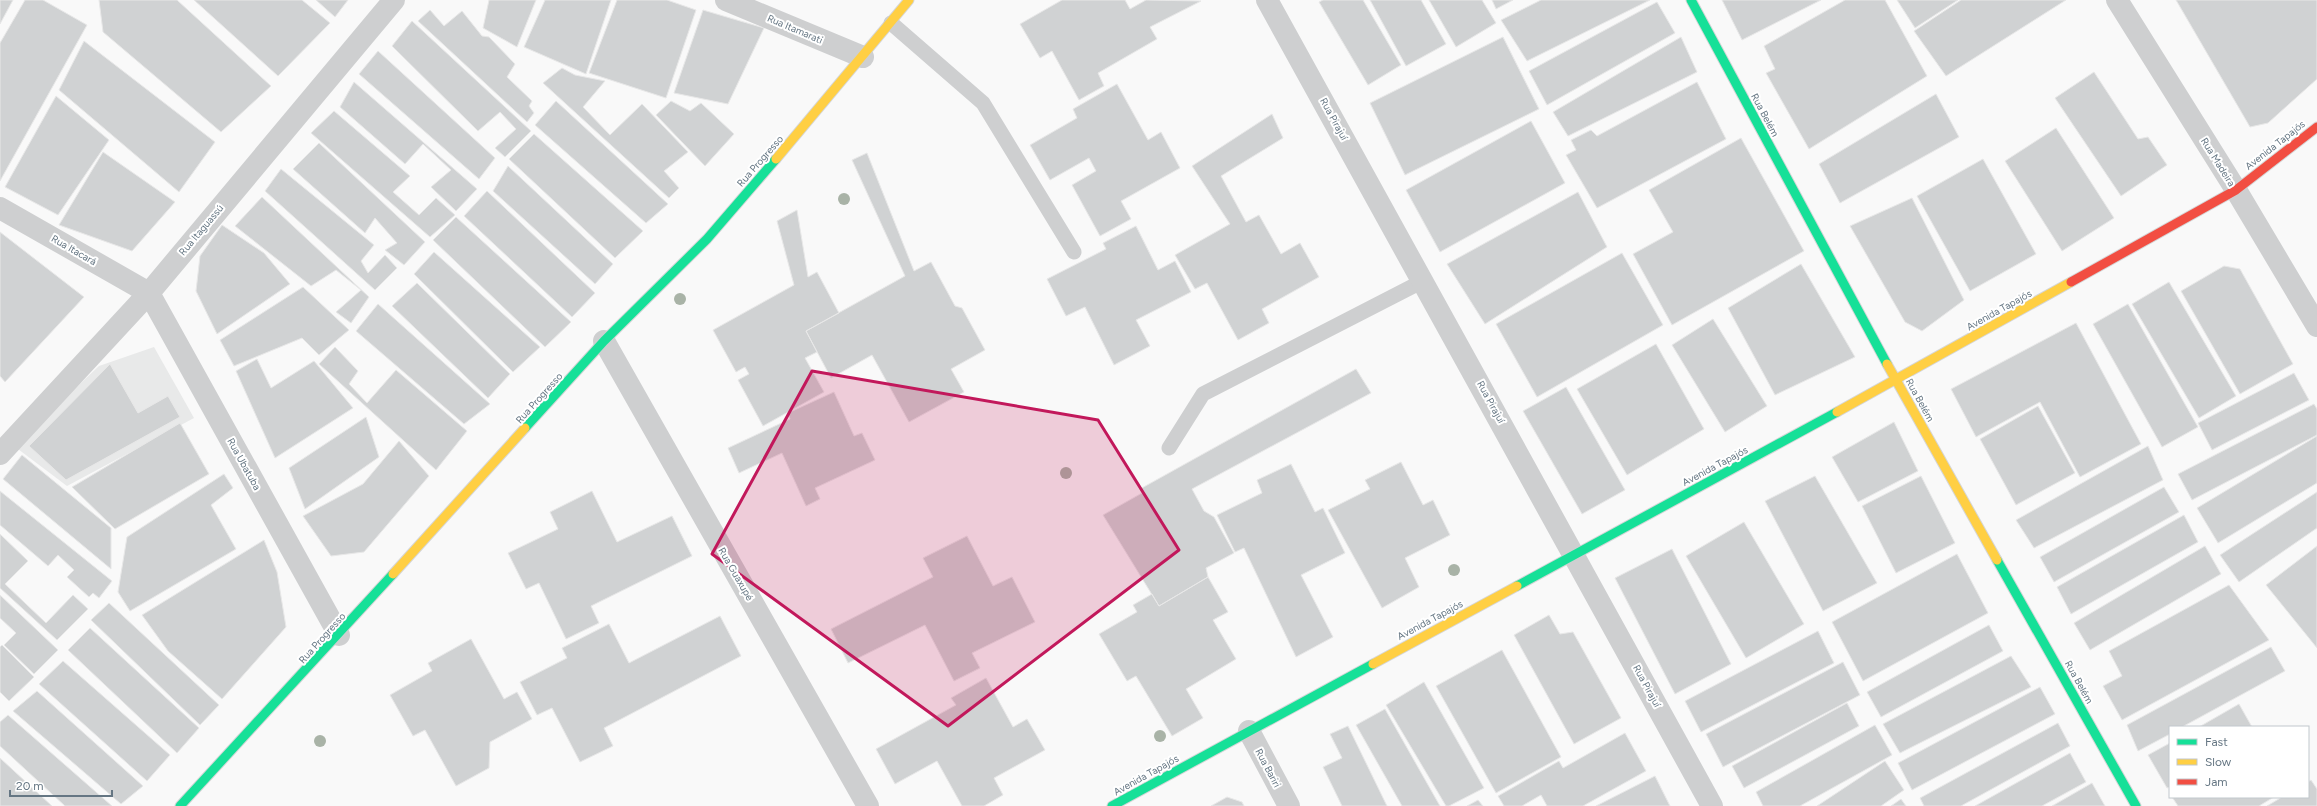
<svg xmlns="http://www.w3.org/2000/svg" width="2317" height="806" font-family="Figtree,sans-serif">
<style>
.built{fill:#e8e9e9}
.building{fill:#d0d2d3;stroke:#e8e8e8}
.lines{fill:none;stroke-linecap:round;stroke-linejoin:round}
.fast-casing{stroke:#d5d6d7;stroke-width:11}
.slow-casing{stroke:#d5d6d7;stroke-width:11}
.jam-casing{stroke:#d5d6d7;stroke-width:11}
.lane{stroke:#cecfd0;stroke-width:15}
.street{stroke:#cecfd0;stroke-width:22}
.fast{stroke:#16e098;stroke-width:9}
.slow{stroke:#ffcf43;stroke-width:9}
.jam{stroke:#f24e42;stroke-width:9}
.tree{fill:#a9b3a7}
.marked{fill:#c2185b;fill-opacity:0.2;stroke:#c2185b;stroke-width:3;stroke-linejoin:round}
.labels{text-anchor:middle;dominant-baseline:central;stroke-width:4;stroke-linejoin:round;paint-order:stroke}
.street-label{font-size:10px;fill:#657683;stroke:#fff}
</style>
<rect width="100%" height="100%" fill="#f9f9f9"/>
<path class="built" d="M154,347L194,418L67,486L14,446L99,366Z"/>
<path class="building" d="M0,0H13L0,24Z
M25,0H43L87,25L0,181V43Z
M99,0H177L271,86L221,132L103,32Z
M194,0H302L330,23L278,76Z
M316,0H348L335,17Z
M489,0H536L517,47L483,28Z
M545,0H611L586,74L524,47Z
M617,0H667L696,10L666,98L589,73Z
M1062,0H1125L1130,9L1146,0L1201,1L1150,27L1157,39L1098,73L1104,86L1079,100L1052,51L1040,58L1020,24Z
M1323,0H1363L1401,65L1368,85L1319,2Z
M1370,0H1421L1446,44L1406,66Z
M1429,0H1482L1496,23L1456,47Z
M1492,0H1513L1496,9Z
M1541,0H1650L1527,61L1501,20Z
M1722,0H1821L1742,40Z
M1845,0H1885L1927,76L1809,149L1766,73L1775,69L1764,46Z
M1897,0H1958L1915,28Z
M1961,0H2066L1946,76L1914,31Z
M2176,0H2317V79L2268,123L2250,127Z
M1657,2L1675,33L1547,105L1529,71Z
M430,10L444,26L462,11L482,36L489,37L515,64L507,77L532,101L529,106L534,113L527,122L418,21Z
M703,10L764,28L728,104L674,93Z
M412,21L531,131L505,157L495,148L516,129L500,112L478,131L392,46Z
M1503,37L1539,109L1405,175L1370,103Z
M1681,37L1697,72L1568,136L1553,112Z
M84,41L215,142L179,192L59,90Z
M378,51L495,158L479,179L359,74Z
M562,68L575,75L605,81L583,107L610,135L642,104L688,152L664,171L679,188L669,198L543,83Z
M2094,72L2138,139L2148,137L2167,165L2121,196L2055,98Z
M354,82L477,189L456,211L431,187L451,170L423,144L405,164L340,107Z
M1697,82L1726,139L1597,208L1566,155L1576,150L1571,140L1591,130L1597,136Z
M1117,84L1148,140L1161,132L1180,168L1121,201L1131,219L1100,236L1072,185L1096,171L1089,158L1050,180L1030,145L1077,118L1073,109Z
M1936,94L1959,137L1840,203L1819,164Z
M56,96L109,140L58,215L5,187Z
M556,101L668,204L646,223L535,125Z
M671,101L690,111L701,103L734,134L705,166L656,115Z
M334,111L410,176L393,192L419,215L436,198L455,215L430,237L311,133Z
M1272,114L1283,138L1221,176L1246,222L1259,215L1281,254L1300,243L1319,277L1262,309L1269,323L1238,340L1207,283L1195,289L1175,255L1230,224L1192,166Z
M1531,121L1565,183L1440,252L1406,190Z
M2056,128L2114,218L2062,251L2005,161Z
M534,134L643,231L615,258L509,159Z
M1741,138L1804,251L1672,325L1633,254L1673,232L1649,190Z
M319,143L425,242L404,265L385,250L397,243L375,218L365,233L293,169Z
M103,152L175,202L132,251L59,225Z
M867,153L914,271L931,262L955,306L962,308L985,350L951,369L964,392L909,422L872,355L831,378L806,331L905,276L852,160Z
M1983,159L2036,254L1970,291L1917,196Z
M508,166L613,264L595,284L493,191Z
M281,169L374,245L361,261L368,273L385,255L397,268L375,290L265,191Z
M487,191L595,293L572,317L464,216Z
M1578,192L1607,247L1485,324L1447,264Z
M262,197L369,297L351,323L336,312L361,290L336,270L311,286L235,226Z
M1912,198L1964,300L1922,331L1905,322L1850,226Z
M797,210L808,277L817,272L839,313L806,331L817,352L805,358L824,392L763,426L738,380L749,374L745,367L736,372L713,330L794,285L777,221Z
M456,217L571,322L545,347L433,240Z
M222,225L264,253L290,284L217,334L196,291L200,256Z
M1136,226L1158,270L1175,261L1191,292L1136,320L1150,346L1114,365L1085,307L1066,316L1047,279L1106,249L1103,243Z
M0,232L84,297L5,382L0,376Z
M434,252L540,347L513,372L414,274Z
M1622,253L1663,325L1537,397L1496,324Z
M1801,264L1855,357L1775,395L1728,308Z
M2224,266L2240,269L2293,364L2240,394L2181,291Z
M2169,282L2236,396L2199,418L2132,304Z
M417,283L510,374L488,398L392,306Z
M303,287L349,330L319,355L302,338L234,366L220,340Z
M378,304L490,404L464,424L356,331Z
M2128,304L2198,427L2162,447L2093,324Z
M1713,319L1767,406L1725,432L1672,345Z
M2076,323L2141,444L2080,477L2040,402L1976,437L1951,389Z
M1656,344L1704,429L1627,475L1577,389Z
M335,347L358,371L349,384L367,403L396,370L467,431L436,470L319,364Z
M257,359L271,388L314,361L353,408L275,458L236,371Z
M110,364L138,413L168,396L180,417L66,480L29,446Z
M1356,369L1371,393L1192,489L1204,511L1214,517L1234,553L1206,568L1208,577L1159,606L1103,515L1142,493L1140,489Z
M2294,373L2309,400L2212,450L2198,423Z
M1566,387L1625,490L1582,514L1523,411Z
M834,392L854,436L862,433L875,460L815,488L820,499L806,506L782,453L739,473L728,448L790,419L788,413Z
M2314,404L2317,409V435L2192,500L2178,474Z
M2038,406L2075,473L2016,505L1980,439Z
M366,417L379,457L305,509L289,468Z
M1894,422L1918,471L1858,502L1832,457Z
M180,423L209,474L115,529L72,487Z
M2317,436V483L2218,543L2197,508Z
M399,441L429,476L364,552L331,556L303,516L363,484Z
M2148,446L2163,480L2034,548L2016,520Z
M22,455L111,528V569L3,479Z
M1401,462L1423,505L1433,500L1450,535L1405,558L1419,587L1382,608L1328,510L1370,489L1365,480Z
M1291,464L1315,512L1323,508L1345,553L1301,575L1333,637L1296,657L1244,548L1235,552L1217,515L1262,493L1257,480Z
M224,474L233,488L211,505L236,549L130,611L118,592L127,537Z
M1815,476L1877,583L1823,611L1765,501Z
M1921,476L1955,543L1896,573L1862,506Z
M2164,487L2179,512L2054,582L2040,557Z
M0,491L112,581L99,598L93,593L89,597L67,577L74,570L58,555L48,566L0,525Z
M592,491L617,542L672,516L692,556L591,606L599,623L566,639L539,583L526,589L508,553L558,529L550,512Z
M2317,492V528L2239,582L2220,555Z
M2184,515L2198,542L2071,614L2057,587Z
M1744,522L1804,624L1746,658L1686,556Z
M0,534L28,561L5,584L46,623L73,595L88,609L57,640L0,588Z
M967,536L993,586L1012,577L1035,622L972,653L980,668L954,681L925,625L848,663L831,629L933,577L923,558Z
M264,540L277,572L286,627L222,699L168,651L142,615Z
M2205,546L2221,574L2090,650L2074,623Z
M2317,546V648L2266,585Z
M1672,549L1731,664L1675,694L1615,578Z
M1957,554L1988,613L1863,681L1832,622Z
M1208,577L1228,612L1213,620L1236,659L1186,689L1203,718L1172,736L1136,676L1127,681L1099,634L1137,612L1133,605L1152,594L1159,606Z
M2229,585L2269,640L2122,720L2103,686L2122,676L2109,651Z
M0,595L58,650L34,674L4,645L16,633L0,618Z
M109,603L219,705L200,725L91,620Z
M1549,615L1560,634L1573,632L1621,718L1574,744L1514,635Z
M720,616L741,656L604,728L613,746L580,762L552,708L537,715L520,682L567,658L562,648L609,624L629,663Z
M1989,625L2003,651L1881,717L1867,692Z
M90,628L199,728L177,753L68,650Z
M1818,631L1834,663L1701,732L1685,701Z
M471,639L504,699L517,692L532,719L490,742L489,768L456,786L425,730L413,736L390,695L432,671L428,663Z
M2,645L34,677L9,701L0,692V647Z
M2271,647L2285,671L2182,727H2170V734L2138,751L2127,725Z
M1502,650L1561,757L1496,793L1436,686Z
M2011,656L2031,687L1900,753L1883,724Z
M63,661L170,755L147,781L39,684Z
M1843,662L1860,695L1723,767L1706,734Z
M986,678L1013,727L1027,719L1045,750L994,778L1003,795L984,806H962L937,761L895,784L876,749L956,705L951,698Z
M1424,682L1484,788L1449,806H1446L1386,705Z
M2040,687L2055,714L1912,790L1898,763Z
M37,691L143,786L121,804L13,711Z
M1847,703L1859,726L1744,788L1732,766Z
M2239,704L2252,727H2199Z
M1385,709L1440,806H1402L1356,725Z
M8,715L112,806H65L0,746V722Z
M2058,723L2070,746L1961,806H1924L1920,798Z
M1875,725L1892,755L1800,806H1763L1756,792Z
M1348,726L1387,806H1342L1323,767L1342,758L1330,734Z
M1625,733L1646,771L1583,806H1547L1541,795L1522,806H1504L1498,796L1559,761L1563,768Z
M2170,743V787L2167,788L2148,755Z
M2070,753L2086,782L2042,806H1975Z
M0,758L52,806H0Z
M1885,761L1904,790L1881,806H1817Z
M1655,776L1670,806H1596Z
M2311,780L2317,789V806H2267L2282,797H2308V782Z
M2092,783L2105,806H2052Z
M1227,797L1242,802L1244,806H1211Z
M2172,797H2274L2259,806H2178Z
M1901,799L1906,806H1891Z
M1478,800L1483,806H1467Z"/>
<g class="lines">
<g class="fast-casing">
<path id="fast" d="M1691,0L1887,364
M525,428L604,341L707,239L776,159
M1997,560L2136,806
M1517,586L1837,412
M180,806L393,574
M1112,806L1373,664"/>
</g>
<g class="slow-casing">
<path id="slow" d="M776,159L909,0
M1887,364L1997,560
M1837,412L2071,282
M393,574L525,428
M1373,664L1517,586"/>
</g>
<g class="jam-casing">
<path id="jam" d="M2071,282L2236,190L2317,127"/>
</g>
<path class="lane" d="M891,23L983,103L1074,252
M1169,448L1203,394L1423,281"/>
<path class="street" d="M726,0L863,57
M1267,0L1712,806
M2117,0L2236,190L2317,326
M0,208L149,293L339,635
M604,341L868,806
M0,454L149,293L394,0
M1249,731L1289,806"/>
<use href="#fast" class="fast"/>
<use href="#slow" class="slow"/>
<use href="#jam" class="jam"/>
</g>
<g class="tree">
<circle cx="844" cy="199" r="6"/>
<circle cx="680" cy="299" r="6"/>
<circle cx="1066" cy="473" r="6"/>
<circle cx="1454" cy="570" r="6"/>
<circle cx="1160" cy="736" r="6"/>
<circle cx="320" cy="741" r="6"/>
</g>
<path class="marked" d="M812,371L1098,420L1179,550L948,726L712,554Z"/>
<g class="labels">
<g class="street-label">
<text transform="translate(795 29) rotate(23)">Rua Itamarati</text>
<text transform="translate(1765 115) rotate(62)">Rua Belém</text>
<text transform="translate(1334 119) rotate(61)">Rua Pirajuí</text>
<text transform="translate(2275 145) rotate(-38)">Avenida Tapajós</text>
<text transform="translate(760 161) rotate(-49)">Rua Progresso</text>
<text transform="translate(2218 162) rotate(58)">Rua Madeira</text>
<text transform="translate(201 230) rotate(-50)">Rua Itaguassú</text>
<text transform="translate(74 250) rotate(30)">Rua Itacará</text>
<text transform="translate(1999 310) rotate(-29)">Avenida Tapajós</text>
<text transform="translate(539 398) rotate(-48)">Rua Progresso</text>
<text transform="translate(1920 400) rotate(61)">Rua Belém</text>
<text transform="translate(1491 402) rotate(61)">Rua Pirajuí</text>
<text transform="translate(244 464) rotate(61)">Rua Ubatuba</text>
<text transform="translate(1715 466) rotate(-28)">Avenida Tapajós</text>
<text transform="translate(736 574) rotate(60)">Rua Guaxupé</text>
<text transform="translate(1430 620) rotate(-28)">Avenida Tapajós</text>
<text transform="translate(322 638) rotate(-48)">Rua Progresso</text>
<text transform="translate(2079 682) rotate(61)">Rua Belém</text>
<text transform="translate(1647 686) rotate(61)">Rua Pirajuí</text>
<text transform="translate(1268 768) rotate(62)">Rua Bariri</text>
<text transform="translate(1146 775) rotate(-29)">Avenida Tapajós</text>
</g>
</g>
<rect x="2169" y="726" width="140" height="72" fill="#ffffff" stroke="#c1c8cd"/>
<rect x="2177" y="739" width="20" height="6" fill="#16e098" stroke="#c1c8cd"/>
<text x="2205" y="746" font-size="12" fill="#657683">Fast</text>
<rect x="2177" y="759" width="20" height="6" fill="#ffcf43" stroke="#c1c8cd"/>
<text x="2205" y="766" font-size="12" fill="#657683">Slow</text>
<rect x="2177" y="779" width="20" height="6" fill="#f24e42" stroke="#c1c8cd"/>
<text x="2205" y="786" font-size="12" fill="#657683">Jam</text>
<path d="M10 790v6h102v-6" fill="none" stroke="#657683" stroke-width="2"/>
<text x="16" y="790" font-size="12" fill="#657683" stroke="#ffffff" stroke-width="3" paint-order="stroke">20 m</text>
</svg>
